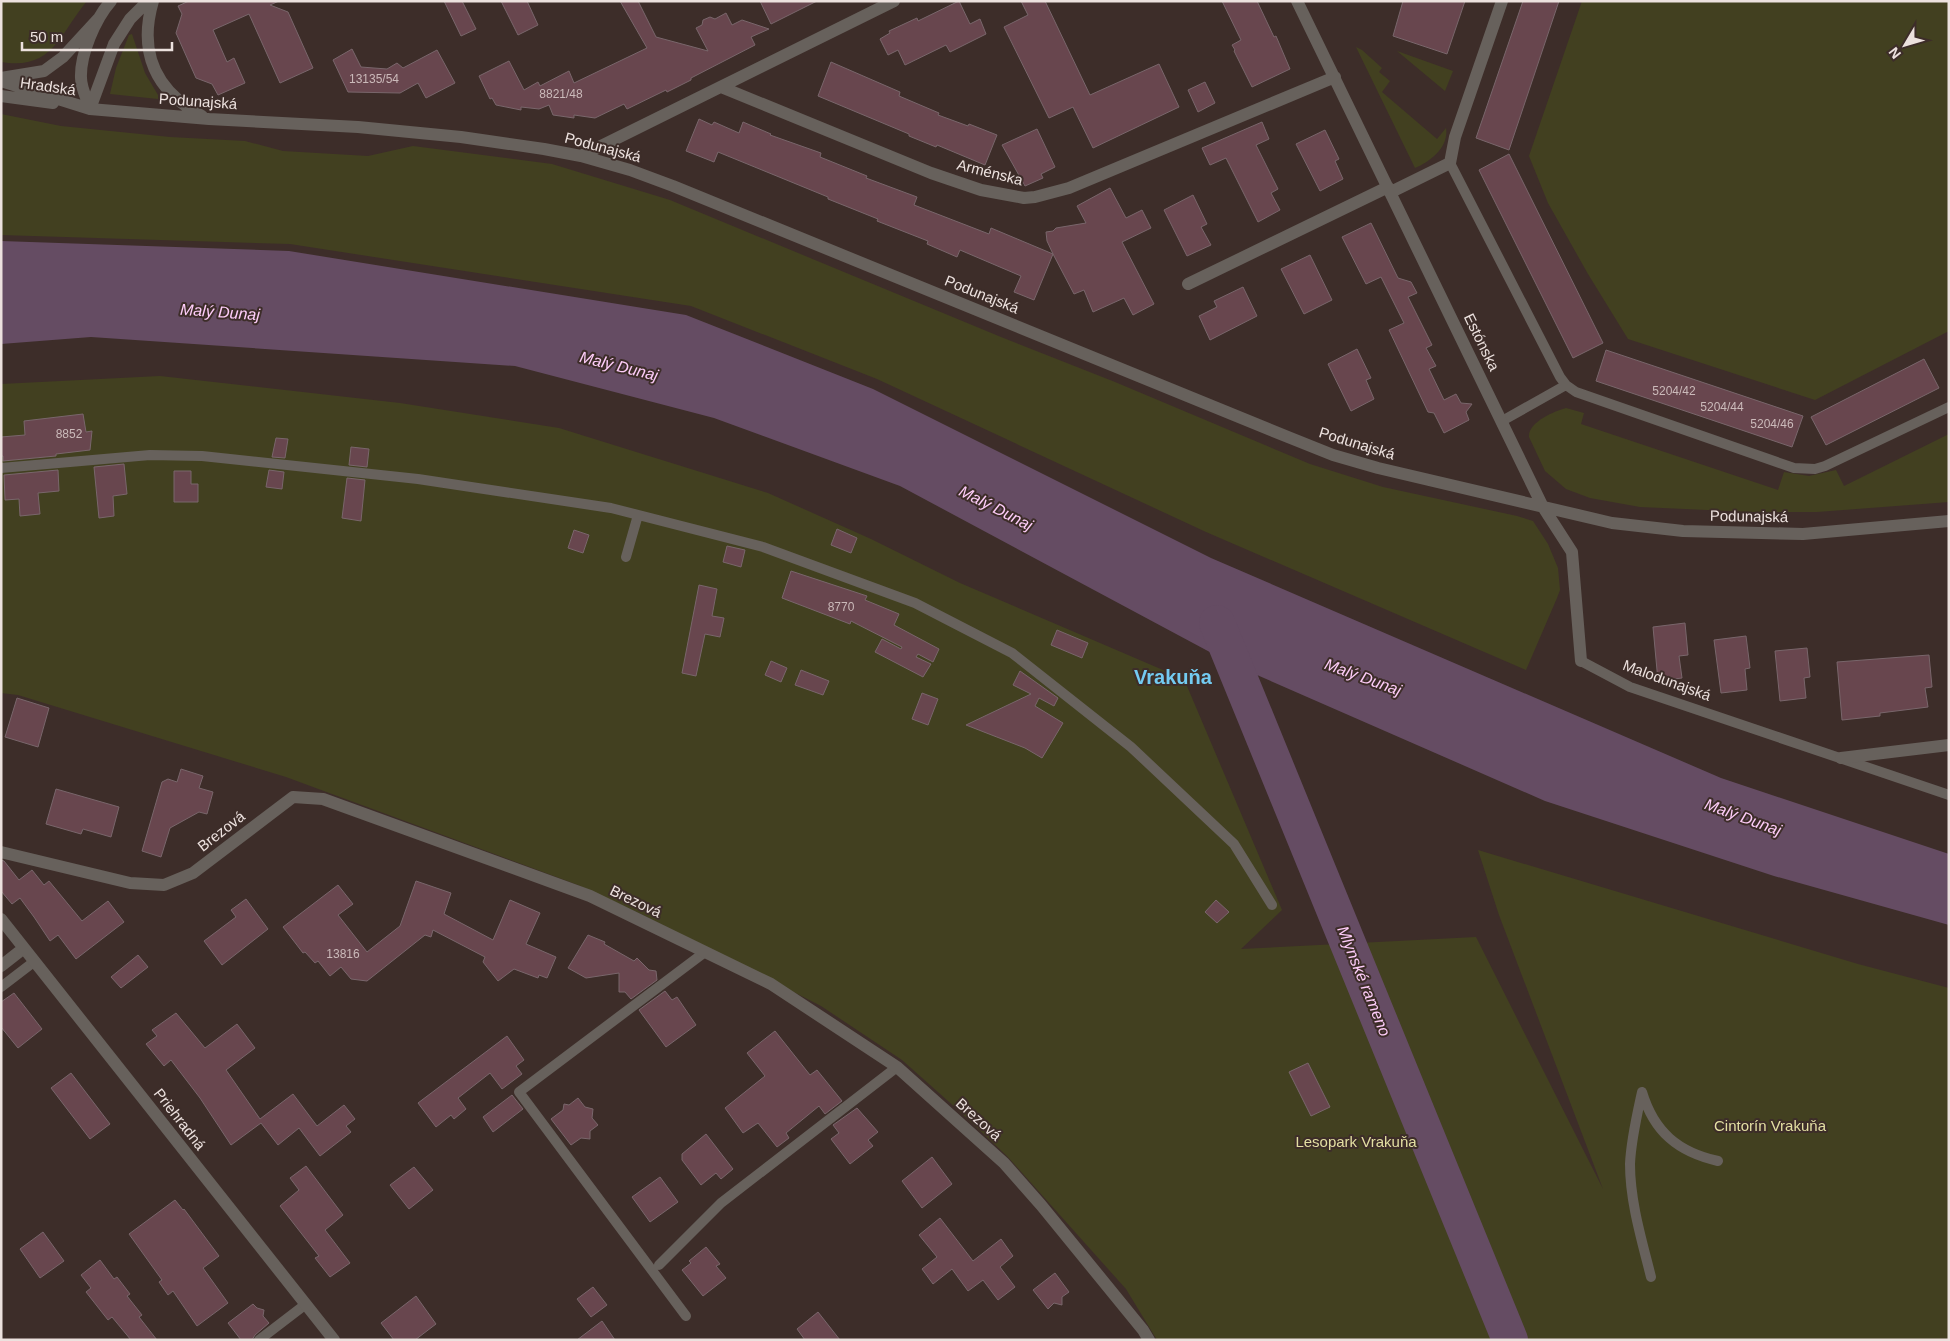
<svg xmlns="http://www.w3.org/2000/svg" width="1950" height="1341" font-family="Arial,sans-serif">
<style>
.green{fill:#424020}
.water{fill:#654c63}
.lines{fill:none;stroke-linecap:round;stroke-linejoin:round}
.river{stroke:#654c63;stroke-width:36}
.building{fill:#68464e;stroke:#79666b}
.lane{stroke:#67615c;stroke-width:10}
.street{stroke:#67615c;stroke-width:12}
.labels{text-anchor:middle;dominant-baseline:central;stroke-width:4;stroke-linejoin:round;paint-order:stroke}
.number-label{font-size:12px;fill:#cbbaba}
.street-label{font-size:15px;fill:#ece1de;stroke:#3d2d29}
.park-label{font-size:15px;fill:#e3dfa2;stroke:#3d2d29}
.water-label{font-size:16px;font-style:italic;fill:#fecdf9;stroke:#3d2d29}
.district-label{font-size:20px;font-weight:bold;fill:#73cbf1;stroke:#3d2d29}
</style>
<rect width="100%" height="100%" fill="#3d2d29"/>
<path class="green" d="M1,1H87C60,33 53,71 1,62Z
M1582,1H1949V331L1815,400L1628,339L1588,274L1548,203L1529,156Z
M132,34L145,73L158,95V99L110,94L116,68L129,35Z
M1356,47L1362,50L1382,68L1379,72L1390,81L1382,92L1437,139L1446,128C1449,147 1431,161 1415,168Z
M1397,51L1453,71L1445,91Z
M1,114L61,126L170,137L245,141L283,151L368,156L413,146L552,164L670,200L1001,337L1115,382L1310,464L1383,487L1517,516L1533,521L1548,544L1558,568L1560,590L1557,598L1526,670L1206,532L877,379L691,306L290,244L1,235Z
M160,376L400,403L559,428L768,493L871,539L960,583L1184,679L1282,910L1241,949L1476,937L1603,1189L1499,915L1478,850L1858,964L1949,988V1340H1157L1126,1289L1007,1156L957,1109L902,1060L821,1006L641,914L578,885L286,777L18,695L1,693V384Z
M1566,408L1584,413L1581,424L1778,490L1784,472L1809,476L1836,470L1844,486L1949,434V502L1817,512H1752L1640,507L1590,498L1566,489L1545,471L1529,437C1528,422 1555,411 1566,408Z"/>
<path class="water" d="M1,241L289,251L686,315L873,389L1211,558L1721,778L1949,854V925L1774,876L1545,801L1234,665L900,486L714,418L515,366L91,337L1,344Z"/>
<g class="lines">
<path class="river" d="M1217,623L1510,1340"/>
</g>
<path class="building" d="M189,1H279L270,5L288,12L313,68L280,83L249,14L213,30L227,62L234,58L245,83L218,95L212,84L196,78L176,33L182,14L178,6Z
M444,1H462L476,29L461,36Z
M501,1H527L538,25L518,35Z
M620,1H638L656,37L708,51L696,28L702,25L703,20L710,17L715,19L726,13L732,25L742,20L769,29L751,37L755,45L691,78V80L667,92L666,90L627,109L624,104L595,118L574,115V118L553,115L549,105L539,109L521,107V110L496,105L492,98L490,99L479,76L509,61L524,90L538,82L540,86L569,71L574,83L647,48Z
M760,1H817L771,24Z
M959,1L970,24L980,19L986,34L950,52L946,45L905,65L898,50L888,55L880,39L890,33L889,31L917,18L918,21Z
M1021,1H1045L1090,95L1159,64L1179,107L1093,148L1073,107L1049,118L1004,27L1028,15Z
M1222,1H1257L1274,37L1276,36L1290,69L1252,87L1234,51L1235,50L1232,45L1241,40Z
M1403,1H1465L1447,54L1393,36Z
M1523,1H1559L1509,150L1476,138Z
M352,49L361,67L387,69L397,63L403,68L437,50L455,83L426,98L418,83L400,93L348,92L333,60Z
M831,62L900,92L899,96L939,113L938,115L968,126L969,124L997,135L985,165L937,145L936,147L909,136V134L818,96Z
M1205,82L1215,103L1198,112L1188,90Z
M699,119L712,125L714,122L739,133L743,122L771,134L770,135L821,153L820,157L867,176L866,178L917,197L914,205L989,234L991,228L1053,254L1047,241L1046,232L1053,231L1056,228L1086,223L1077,206L1110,188L1126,218L1142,210L1151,228L1122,242L1154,304L1133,315L1124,298L1093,312L1084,290L1074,294L1053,254L1034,300L1014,292L1021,276L960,250L957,257L927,244L928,241L877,221L878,219L828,199V197L718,152L714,162L686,151Z
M1262,122L1269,139L1256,145L1278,189L1271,193L1280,210L1258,222L1226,158L1210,165L1202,148Z
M1037,129L1055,167L1041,174L1043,178L1025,186L1002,145Z
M1325,130L1339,159L1335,161L1343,179L1320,191L1296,144Z
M1509,154L1603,343L1573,358L1479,170Z
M1193,195L1207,224L1201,227L1211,245L1187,256L1164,210Z
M1371,223L1398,278L1411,282L1417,293L1408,297L1432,345L1426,348L1436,366L1429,369L1444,400L1456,394L1461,403L1472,404L1466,412L1469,420L1444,433L1434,413L1428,412L1389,330L1404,323L1381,277L1366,284L1342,237Z
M1310,255L1332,300L1304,314L1281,269Z
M1243,287L1257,316L1210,340L1199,316L1217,307L1214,301Z
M1357,349L1371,378L1366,380L1374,399L1351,411L1328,364Z
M1606,350L1803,416L1792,447L1596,381Z
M1924,359L1939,388L1826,445L1811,417Z
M83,414L86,432L92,431L90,450L56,454V456L3,461V456H1V437L25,435L24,421Z
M276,438L288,439L285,458L272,457Z
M351,447L369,449L367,467L349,465Z
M124,464L127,494L113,496L114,516L99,518L94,467Z
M58,470L59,491L38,493L40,514L20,516L19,499L5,500L4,475Z
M269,470L284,472L282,489L266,487Z
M174,471H191V484H198V502H174Z
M347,478L365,480L361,521L342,518Z
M837,529L857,538L851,553L831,545Z
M574,530L589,535L583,553L568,548Z
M727,546L745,550L741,567L723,562Z
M791,571L867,596L865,600L899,614L894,625L939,649L933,662L918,654L916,657L931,664L923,677L875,652L882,639L901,649L902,647L851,621L850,624L782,598Z
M699,585L717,589L712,616L724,618L720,637L705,634L696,676L682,673Z
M1685,623L1688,655L1679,656L1682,678L1658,681L1653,627Z
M1057,630L1088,643L1082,658L1051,645Z
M1746,636L1750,668L1745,669L1747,690L1721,693L1714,640Z
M1807,648L1810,677L1804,678L1806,698L1780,701L1775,651Z
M1929,655L1932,687L1925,688L1928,707L1880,713V716L1842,720L1837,662Z
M771,661L787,668L781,682L765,675Z
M801,670L829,681L823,695L795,685Z
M1020,671L1058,698L1054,706L1039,698L1035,706L1063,723L1042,758L1025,748L966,725L1031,694L1013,685Z
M922,693L938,699L928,725L912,719Z
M17,698L49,708L38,747L5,737Z
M181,769L203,776L199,788L213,792L207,814L199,812L170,828L161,857L142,851L162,782L168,779L177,782Z
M56,789L119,807L111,837L83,829L81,834L46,824Z
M1,860L4,861L19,880L32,870L44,885L49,881L82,921L108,901L124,922L76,959L58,935L50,941L34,917L20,898L12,904L1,891Z
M416,881L451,893L444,914L493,940L510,900L540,913L526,944L556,957L547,978L539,975L538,978L514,969L498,981L483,962L485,957L433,930L431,937L425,935L367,981L351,979L341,967L330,976L318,961L315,963L305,952L303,953L283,927L338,885L353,904L338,915L367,952L400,926Z
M246,899L268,929L222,965L204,941L236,917L231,910Z
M1216,900L1229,912L1217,923L1205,912Z
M588,935L605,942L604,944L634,961L637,958L649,970L656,971L657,980L631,999L625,992H619V973L586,978L568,968Z
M138,955L148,967L121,988L111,977Z
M665,991L672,1000L677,997L696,1025L666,1047L639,1010Z
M14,993L42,1029L18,1048L1,1027V1002Z
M176,1013L205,1048L237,1024L255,1048L226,1070L260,1119L293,1094L317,1126L344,1105L355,1119L346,1126L351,1132L320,1156L299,1128L278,1145L261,1123L231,1145L200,1098L171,1060L164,1066L146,1044L157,1036L152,1030Z
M775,1031L810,1075L817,1070L842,1101L825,1114L819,1106L786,1133L789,1138L777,1147L758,1123L743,1133L725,1108L765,1076L747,1053Z
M507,1036L524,1060L516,1066L522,1074L502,1089L490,1073L458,1098L466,1109L454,1119L451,1115L436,1127L418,1103Z
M1308,1063L1330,1107L1311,1116L1289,1072Z
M71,1073L110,1124L90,1139L51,1088Z
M512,1095L523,1109L493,1132L483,1117Z
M578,1098L585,1107L593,1109L592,1118L598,1125L590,1131V1139L581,1138L571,1145L551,1119L563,1110L564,1104L569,1105Z
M857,1108L878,1132L868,1140L873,1146L850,1164L831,1139L839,1133L833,1125Z
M706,1134L733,1169L721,1179L716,1173L701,1185L682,1160V1154Z
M932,1157L952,1184L922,1208L902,1181Z
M306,1166L343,1215L325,1230L350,1263L330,1277L315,1258L319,1256L280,1206L299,1190L290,1178Z
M414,1167L433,1190L409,1209L390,1185Z
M660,1177L678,1202L650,1222L632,1197Z
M175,1200L183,1210L184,1209L219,1256L203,1268L228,1303L197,1326L173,1291L168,1295L159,1282L162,1280L129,1234Z
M940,1218L973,1261L1001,1239L1013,1256L1000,1267L1015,1287L998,1300L983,1280L968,1291L952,1269L933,1284L922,1269L937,1257L919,1235Z
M43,1232L64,1261L40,1278L20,1249Z
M706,1247L720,1264L716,1266L726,1278L703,1296L682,1270L691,1263L689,1261Z
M100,1260L114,1279L117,1277L130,1294L127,1296L142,1315L139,1317L157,1340H131L112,1317L108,1320L86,1292L91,1288L81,1275Z
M1055,1273L1069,1292L1062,1297V1305L1054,1303L1048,1309L1033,1290Z
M593,1287L607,1305L591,1317L577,1299Z
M416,1296L436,1324L415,1340H394L381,1323Z
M253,1304L257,1308L264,1310L263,1316L269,1323L255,1335L252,1340H241L228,1323Z
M818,1312L840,1340H805L797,1329Z
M602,1321L615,1340H577Z"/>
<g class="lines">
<path class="lane" d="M1450,163L1560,377L1566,385L1576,392L1794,468L1815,469L1825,466L1949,407
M1502,421L1566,385
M1,468L150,455L202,456L418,479L611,508L763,547L915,603L1012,653L1131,747L1234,844L1272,905
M626,557L638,515
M1581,661L1630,687L1949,795
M1,987L35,961
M659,1265L721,1203L897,1067
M1651,1277C1642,1241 1630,1202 1630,1164C1631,1140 1637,1115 1642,1092C1654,1132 1678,1152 1718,1161
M686,1316L519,1092L705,952
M259,1340L306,1304"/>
<path class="street" d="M153,1C138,52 155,91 202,116
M1297,1L1543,507L1572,552L1581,661
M1,78L44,71L63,57L98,19
M1,81L90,109L209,119L358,127L461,137L544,149L581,156L630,170L673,186L1288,437L1333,455L1378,468L1612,523L1683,531L1803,534L1949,521
M721,87L931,173L981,190L1024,198L1035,197L1069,188L1335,77
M1,96L53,103
M90,109L114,44L130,19L148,1
M90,109C87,99 81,88 81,78C80,55 95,19 111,1
M581,156L894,1
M1391,192L1450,163L1455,137L1502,1
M1188,284L1388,187
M1841,758L1949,745
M1,852L130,883L164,885L193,873L293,797L323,799L590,896L771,984L897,1067L1004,1163L1041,1205L1143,1330L1149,1340
M1,919L334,1340
M1,966L24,948"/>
</g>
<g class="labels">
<g class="number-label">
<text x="374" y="79">13135/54</text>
<text x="561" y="94">8821/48</text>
<text x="1674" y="391">5204/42</text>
<text x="1722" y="407">5204/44</text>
<text x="1772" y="424">5204/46</text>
<text x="69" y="434">8852</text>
<text x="841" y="607">8770</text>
<text x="343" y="954">13816</text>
</g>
<g class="street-label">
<text transform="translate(48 86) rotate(8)">Hradská</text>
<text transform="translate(198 101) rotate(4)">Podunajská</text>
<text transform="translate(603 147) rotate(15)">Podunajská</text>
<text transform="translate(990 172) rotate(14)">Arménska</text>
<text transform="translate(982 294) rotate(22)">Podunajská</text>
<text transform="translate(1482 342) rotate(64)">Estónska</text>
<text transform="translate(1357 443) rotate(17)">Podunajská</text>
<text transform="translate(1749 516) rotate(1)">Podunajská</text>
<text transform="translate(1667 680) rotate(20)">Malodunajská</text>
<text transform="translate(221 831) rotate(-38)">Brezová</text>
<text transform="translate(636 901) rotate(26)">Brezová</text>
<text transform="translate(180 1119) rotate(52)">Priehradná</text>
<text transform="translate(979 1119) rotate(42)">Brezová</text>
</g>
<g class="park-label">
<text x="1770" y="1125">Cintorín Vrakuňa</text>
<text x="1356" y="1141">Lesopark Vrakuňa</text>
</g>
<g class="water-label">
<text transform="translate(220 312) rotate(4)">Malý Dunaj</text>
<text transform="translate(619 366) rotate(14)">Malý Dunaj</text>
<text transform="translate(996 508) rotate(27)">Malý Dunaj</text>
<text transform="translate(1363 677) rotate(20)">Malý Dunaj</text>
<text transform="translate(1743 817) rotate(20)">Malý Dunaj</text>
<text transform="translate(1364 981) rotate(68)">Mlynské rameno</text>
</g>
<g class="district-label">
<text x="1173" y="677">Vrakuňa</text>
</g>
</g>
<rect width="1950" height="1341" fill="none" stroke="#ece1de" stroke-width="5"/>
<g transform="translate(1905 45) rotate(232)" stroke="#3d2d29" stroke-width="4" paint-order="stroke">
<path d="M0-4L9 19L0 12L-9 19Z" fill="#ece1de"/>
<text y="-8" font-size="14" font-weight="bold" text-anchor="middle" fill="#ece1de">N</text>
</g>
<path d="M22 42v8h150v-8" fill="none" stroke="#ece1de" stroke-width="2.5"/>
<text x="30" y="42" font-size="15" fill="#ece1de" stroke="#3d2d29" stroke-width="4" paint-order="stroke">50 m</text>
</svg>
